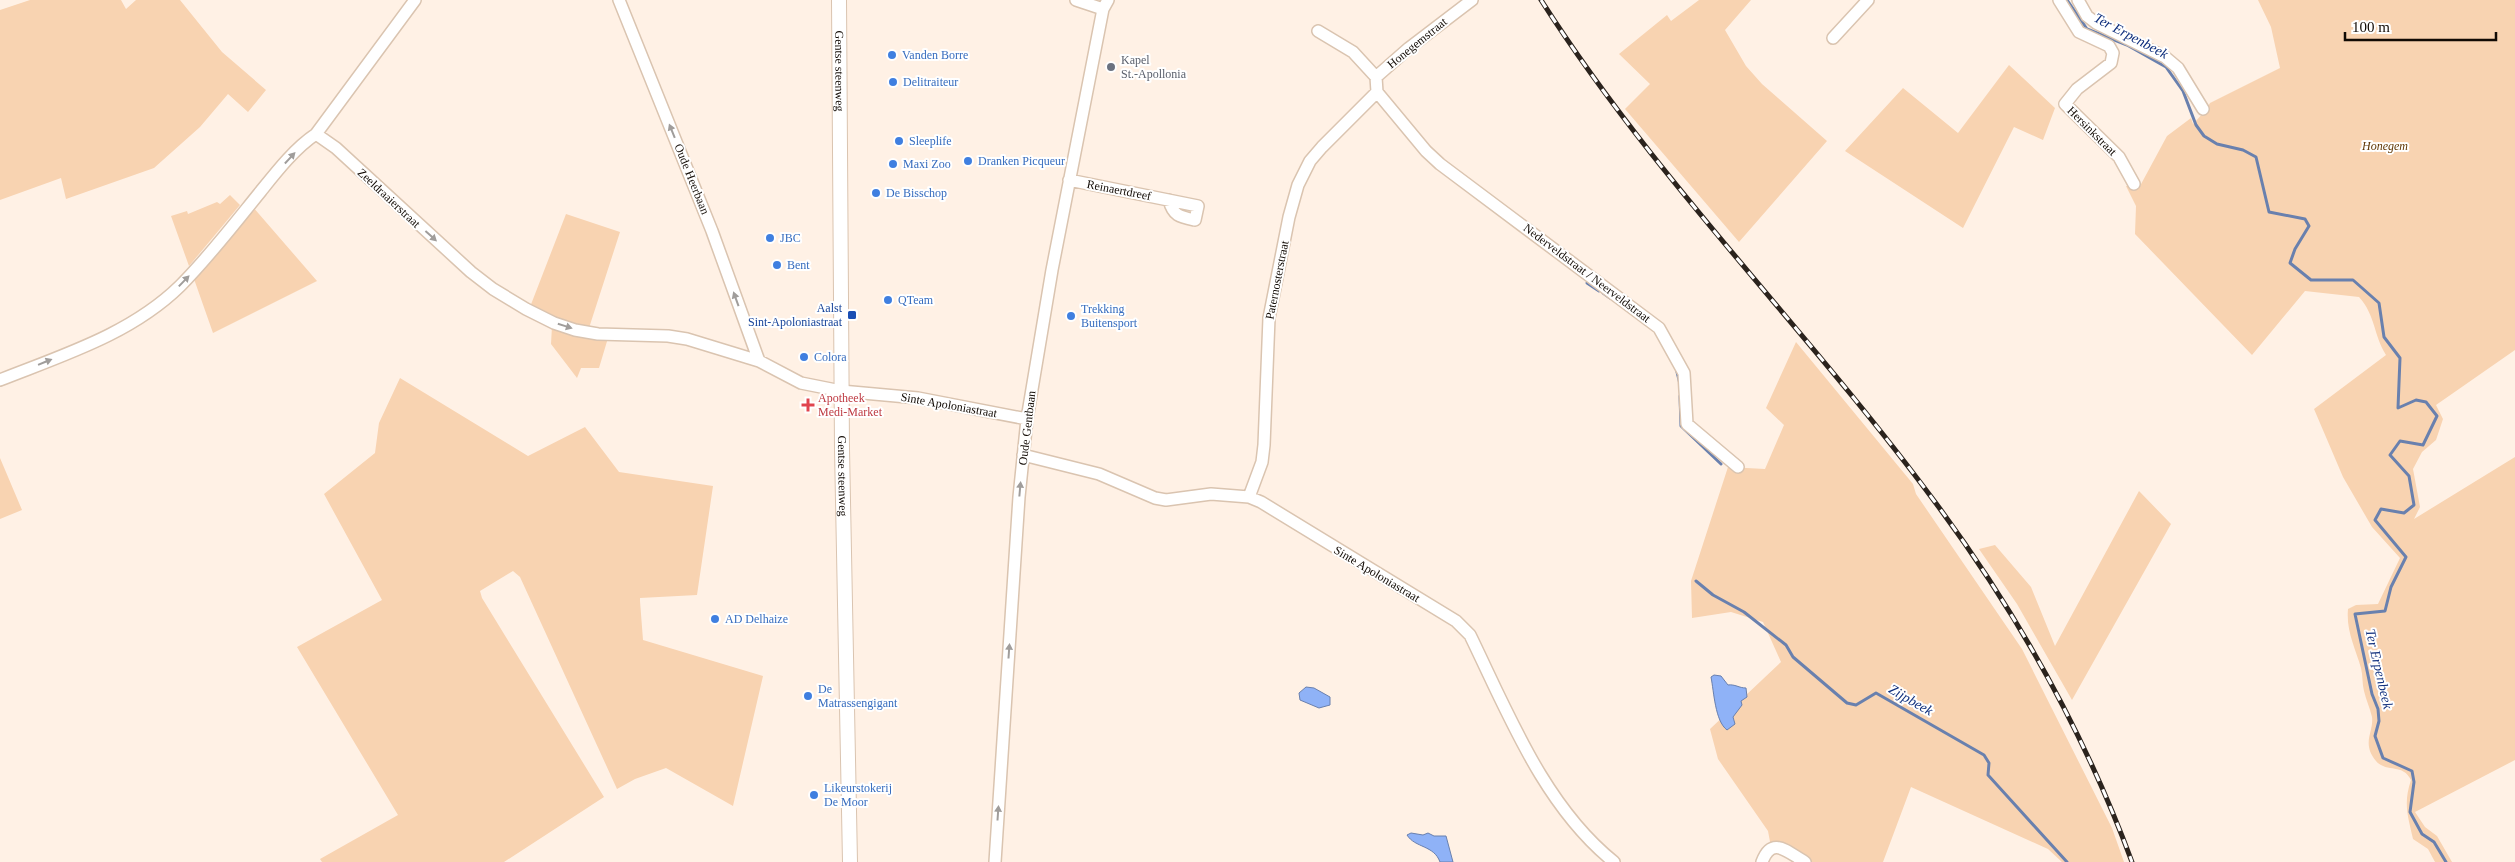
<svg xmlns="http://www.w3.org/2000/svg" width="2515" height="862" font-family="'Times New Roman',serif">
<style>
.green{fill:#f8d3b1}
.water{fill:#8fb2f7;stroke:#6980ae}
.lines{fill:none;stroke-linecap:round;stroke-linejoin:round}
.stream{stroke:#6980ae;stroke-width:3}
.minor-casing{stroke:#dac4b0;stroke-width:14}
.major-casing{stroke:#dac4b0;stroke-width:16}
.minor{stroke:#fff;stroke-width:11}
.major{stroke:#fff;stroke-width:14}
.rail-casing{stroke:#2b231d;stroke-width:5}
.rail{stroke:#fff;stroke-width:3;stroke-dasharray:9;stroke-linecap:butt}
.oneway{fill:#a09d9b}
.shop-dot{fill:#3f7fe0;stroke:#fff;stroke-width:2}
.worship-dot{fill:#6b7280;stroke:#fff;stroke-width:2}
.transit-dot{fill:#1a4fb4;stroke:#fff;stroke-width:2}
.health-dot{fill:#e0444e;stroke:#fff;stroke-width:2}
.labels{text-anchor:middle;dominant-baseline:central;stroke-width:4;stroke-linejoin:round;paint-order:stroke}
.street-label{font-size:12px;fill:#110a04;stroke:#fff}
.shop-label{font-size:12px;fill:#366cbe;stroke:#fff;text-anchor:start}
.worship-label{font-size:12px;fill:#5b616d;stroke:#fff;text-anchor:start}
.park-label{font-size:12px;font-style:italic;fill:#613806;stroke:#fff}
.transit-label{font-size:12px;fill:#164399;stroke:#fff;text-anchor:end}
.health-label{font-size:12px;fill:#be3a42;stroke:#fff;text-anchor:start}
.water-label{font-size:14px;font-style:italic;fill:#0f2f7d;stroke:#fff}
</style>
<rect width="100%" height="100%" fill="#fff1e5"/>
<path class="green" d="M30,0H121L126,9L136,0H180L222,52L266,90L248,112L228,94L200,127L154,168L66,199L61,178L0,200V10Z
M1699,0H1751L1725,30L1746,66L1762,84L1827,141L1739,242L1625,109L1650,84L1619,54L1667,15L1671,21Z
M2258,0H2515V350L2436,405L2443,419L2436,440L2422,452L2413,469L2420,507L2414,519L2515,457V760L2415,812L2425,827L2437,836L2452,862H2435L2428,849L2413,839C2408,816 2403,804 2411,780C2403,763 2386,773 2376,761C2361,743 2374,732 2372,717C2370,708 2366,700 2364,691C2362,684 2363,676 2361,668C2355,647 2346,631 2348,609L2356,605L2378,604L2400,558L2372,527L2343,477L2314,409L2386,355C2373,334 2376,316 2359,297L2305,291L2252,355L2135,234L2136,206L2126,186H2140L2167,136L2191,118L2193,124L2206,110L2210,103L2280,68L2271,27Z
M2009,65L2055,108L2043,140L2014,127L1963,228L1845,151L1903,88L1958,133Z
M230,195L240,205L189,266L171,216L187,211L188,214L217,202L220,204Z
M253,207L317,281L213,333L194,279Z
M566,214L620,232L589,328L551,316L530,307Z
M552,326L608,338L599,368H581L577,378L551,344Z
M1796,342L1913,484L1916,494L2022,649L2112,828L2124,862H2062L2048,849L1911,787L1883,862H1806L1771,847L1768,831L1718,759L1710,729L1781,662L1763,622L1731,612L1692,618L1691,581L1728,467L1765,469L1784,425L1766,408Z
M400,378L528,456L585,427L619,472L713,486L697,595L640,598V601L643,640L763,676L733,806L666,768L635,779L617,789L520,577L513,571L480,591L482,598L604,797L504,862H322L320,859L398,815L297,647L382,600L324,494L375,453L379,423Z
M0,458L22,510L0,519Z
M2139,491L2171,524L2072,700L2017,604L1979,549L1995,545L2031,587L2055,646Z"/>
<path class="water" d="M1714,675L1721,676L1728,685C1735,684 1739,688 1746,688L1747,697L1741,701L1742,705L1733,717L1735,724L1727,730C1715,721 1714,692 1711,677Z
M1306,687L1314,688L1330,697V705L1319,708L1300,700L1299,693Z
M1411,833L1423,835L1428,833L1434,836H1446L1453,862H1440C1434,845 1415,848 1407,835Z"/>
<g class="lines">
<path class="stream" d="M2067,0L2087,29L2127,45L2166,67L2183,91L2196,125L2204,136L2217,144L2243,150L2256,157L2269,212L2305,219L2309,226L2295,249L2290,263L2311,280H2353L2379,303L2384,337L2400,358L2398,408L2416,400L2426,402L2437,416L2423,445L2400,441L2390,455L2409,476L2414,505L2404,513L2381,509L2375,520L2406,557L2391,587L2385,611L2355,614L2372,694L2378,709L2379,721L2375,736L2383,758L2412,771L2414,782L2410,812L2422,834L2434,842L2446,862
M1587,283L1599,291
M1603,293L1610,298
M1676,368L1680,384
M1680,396L1681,426L1721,464
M1696,581L1713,595L1744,612L1786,645L1793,657L1847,703L1856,705L1876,693L1984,755L1989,763L1988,775L2067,862"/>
<g class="minor-casing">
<path id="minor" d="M619,0L712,231L759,361
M1076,0L1103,9
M2059,0L2079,32L2109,46L2113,53L2111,63L2077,89L2065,104L2119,157L2134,184
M2078,0L2087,16L2096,23L2165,57L2178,68L2203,109
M1318,31L1353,52L1376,77
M1833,38L1868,0
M1377,92L1426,151L1440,164L1659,328L1684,373L1687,424L1738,467
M1377,92L1376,77L1409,48L1472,0
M316,134L336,148L471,272L493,289L526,309L554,323L575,330L598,334L668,336L687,339L759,361L801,383L841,391L918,398L1027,419
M1069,180L1198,206L1195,220C1180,217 1173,216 1169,200
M0,380C63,355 131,334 180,286C209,257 235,223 261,191C277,171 295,148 316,134L415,0
M1023,455L1099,474L1155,498L1166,500L1211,494L1249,497L1261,502L1456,621L1470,635C1508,713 1544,806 1614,862
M1249,497L1262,462L1264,445L1269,318L1289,217L1298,185L1310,161L1322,147L1377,92
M995,862L1019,497L1027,419L1052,270L1103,9L1108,0
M1762,862C1772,835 1787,852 1805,862"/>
</g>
<g class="major-casing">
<g id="major">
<path id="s1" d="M839,0L842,449L850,862"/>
</g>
</g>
<use href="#minor" class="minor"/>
<use href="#major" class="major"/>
<g class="rail-casing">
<path id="rail" d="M1541,0C1655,179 1806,328 1932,498C2015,609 2084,732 2132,862"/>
</g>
<use href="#rail" class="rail"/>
</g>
<defs><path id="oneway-solid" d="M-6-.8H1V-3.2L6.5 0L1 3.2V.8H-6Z" transform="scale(1.25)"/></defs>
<g class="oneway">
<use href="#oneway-solid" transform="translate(672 131) rotate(-112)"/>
<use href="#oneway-solid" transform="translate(290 158) rotate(-47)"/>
<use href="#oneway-solid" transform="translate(431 236) rotate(42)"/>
<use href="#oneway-solid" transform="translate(184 281) rotate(-46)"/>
<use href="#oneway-solid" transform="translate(736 299) rotate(-110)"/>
<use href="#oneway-solid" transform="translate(565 326) rotate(17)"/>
<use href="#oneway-solid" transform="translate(45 362) rotate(-22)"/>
<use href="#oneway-solid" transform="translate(1020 489) rotate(-85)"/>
<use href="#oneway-solid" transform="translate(1009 651) rotate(-86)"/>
<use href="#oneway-solid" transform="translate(998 813) rotate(-86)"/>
</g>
<g class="shop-dot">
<circle cx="892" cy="55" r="5"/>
<circle cx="893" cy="82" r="5"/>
<circle cx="899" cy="141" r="5"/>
<circle cx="968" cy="161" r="5"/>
<circle cx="893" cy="164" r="5"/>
<circle cx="876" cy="193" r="5"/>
<circle cx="770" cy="238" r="5"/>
<circle cx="777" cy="265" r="5"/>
<circle cx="888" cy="300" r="5"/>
<circle cx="1071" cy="316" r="5"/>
<circle cx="804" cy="357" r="5"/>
<circle cx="715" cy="619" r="5"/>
<circle cx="808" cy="696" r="5"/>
<circle cx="814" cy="795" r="5"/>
</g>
<circle class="worship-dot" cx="1111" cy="67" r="5"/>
<rect class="transit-dot" x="847" y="310" width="10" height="10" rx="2.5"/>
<path class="health-dot" d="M805.5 397.5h5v5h5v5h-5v5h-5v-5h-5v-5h5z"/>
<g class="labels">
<g class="street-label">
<text transform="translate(1417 43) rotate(-39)">Honegemstraat</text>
<text stroke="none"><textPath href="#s1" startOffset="71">Gentse steenweg</textPath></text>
<text transform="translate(2092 131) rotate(45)">Hersinkstraat</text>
<text transform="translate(692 179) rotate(68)">Oude Heerbaan</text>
<text transform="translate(1119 190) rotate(11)">Reinaertdreef</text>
<text transform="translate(389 198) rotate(43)">Zeeldraaierstraat</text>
<text transform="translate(1587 273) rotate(37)">Nederveldstraat / Neerveldstraat</text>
<text transform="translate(1277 280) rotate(-79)">Paternosterstraat</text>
<text transform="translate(949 405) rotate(10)">Sinte Apoloniastraat</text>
<text transform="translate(1027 428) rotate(-83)">Oude Gentbaan</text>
<text stroke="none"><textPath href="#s1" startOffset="476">Gentse steenweg</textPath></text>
<text transform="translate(1377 574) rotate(31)">Sinte Apoloniastraat</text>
</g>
<g class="shop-label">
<text x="902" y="55">Vanden Borre</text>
<text x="903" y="82">Delitraiteur</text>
<text x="909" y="141">Sleeplife</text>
<text x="978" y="161">Dranken Picqueur</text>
<text x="903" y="164">Maxi Zoo</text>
<text x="886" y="193">De Bisschop</text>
<text x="780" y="238">JBC</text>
<text x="787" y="265">Bent</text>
<text x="898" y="300">QTeam</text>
<text x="1081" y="309">Trekking<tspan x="1081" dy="14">Buitensport</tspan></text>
<text x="814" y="357">Colora</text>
<text x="725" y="619">AD Delhaize</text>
<text x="818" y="689">De<tspan x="818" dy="14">Matrassengigant</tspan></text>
<text x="824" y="788">Likeurstokerij<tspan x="824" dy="14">De Moor</tspan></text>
</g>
<g class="worship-label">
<text x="1121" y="60">Kapel<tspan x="1121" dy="14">St.-Apollonia</tspan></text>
</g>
<g class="park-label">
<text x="2385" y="146">Honegem</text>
</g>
<g class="transit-label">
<text x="842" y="308">Aalst<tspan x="842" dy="14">Sint-Apoloniastraat</tspan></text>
</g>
<g class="health-label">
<text x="818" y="398">Apotheek<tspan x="818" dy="14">Medi-Market</tspan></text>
</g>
<g class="water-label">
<text transform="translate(2131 36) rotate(28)">Ter Erpenbeek</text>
<text transform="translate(2379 669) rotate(77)">Ter Erpenbeek</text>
<text transform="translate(1911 700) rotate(30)">Zijpbeek</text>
</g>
</g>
<path d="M2345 32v8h151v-8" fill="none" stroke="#110a04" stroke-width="2.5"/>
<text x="2352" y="32" font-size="15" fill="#110a04" stroke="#ffffff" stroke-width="4" paint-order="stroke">100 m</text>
</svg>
